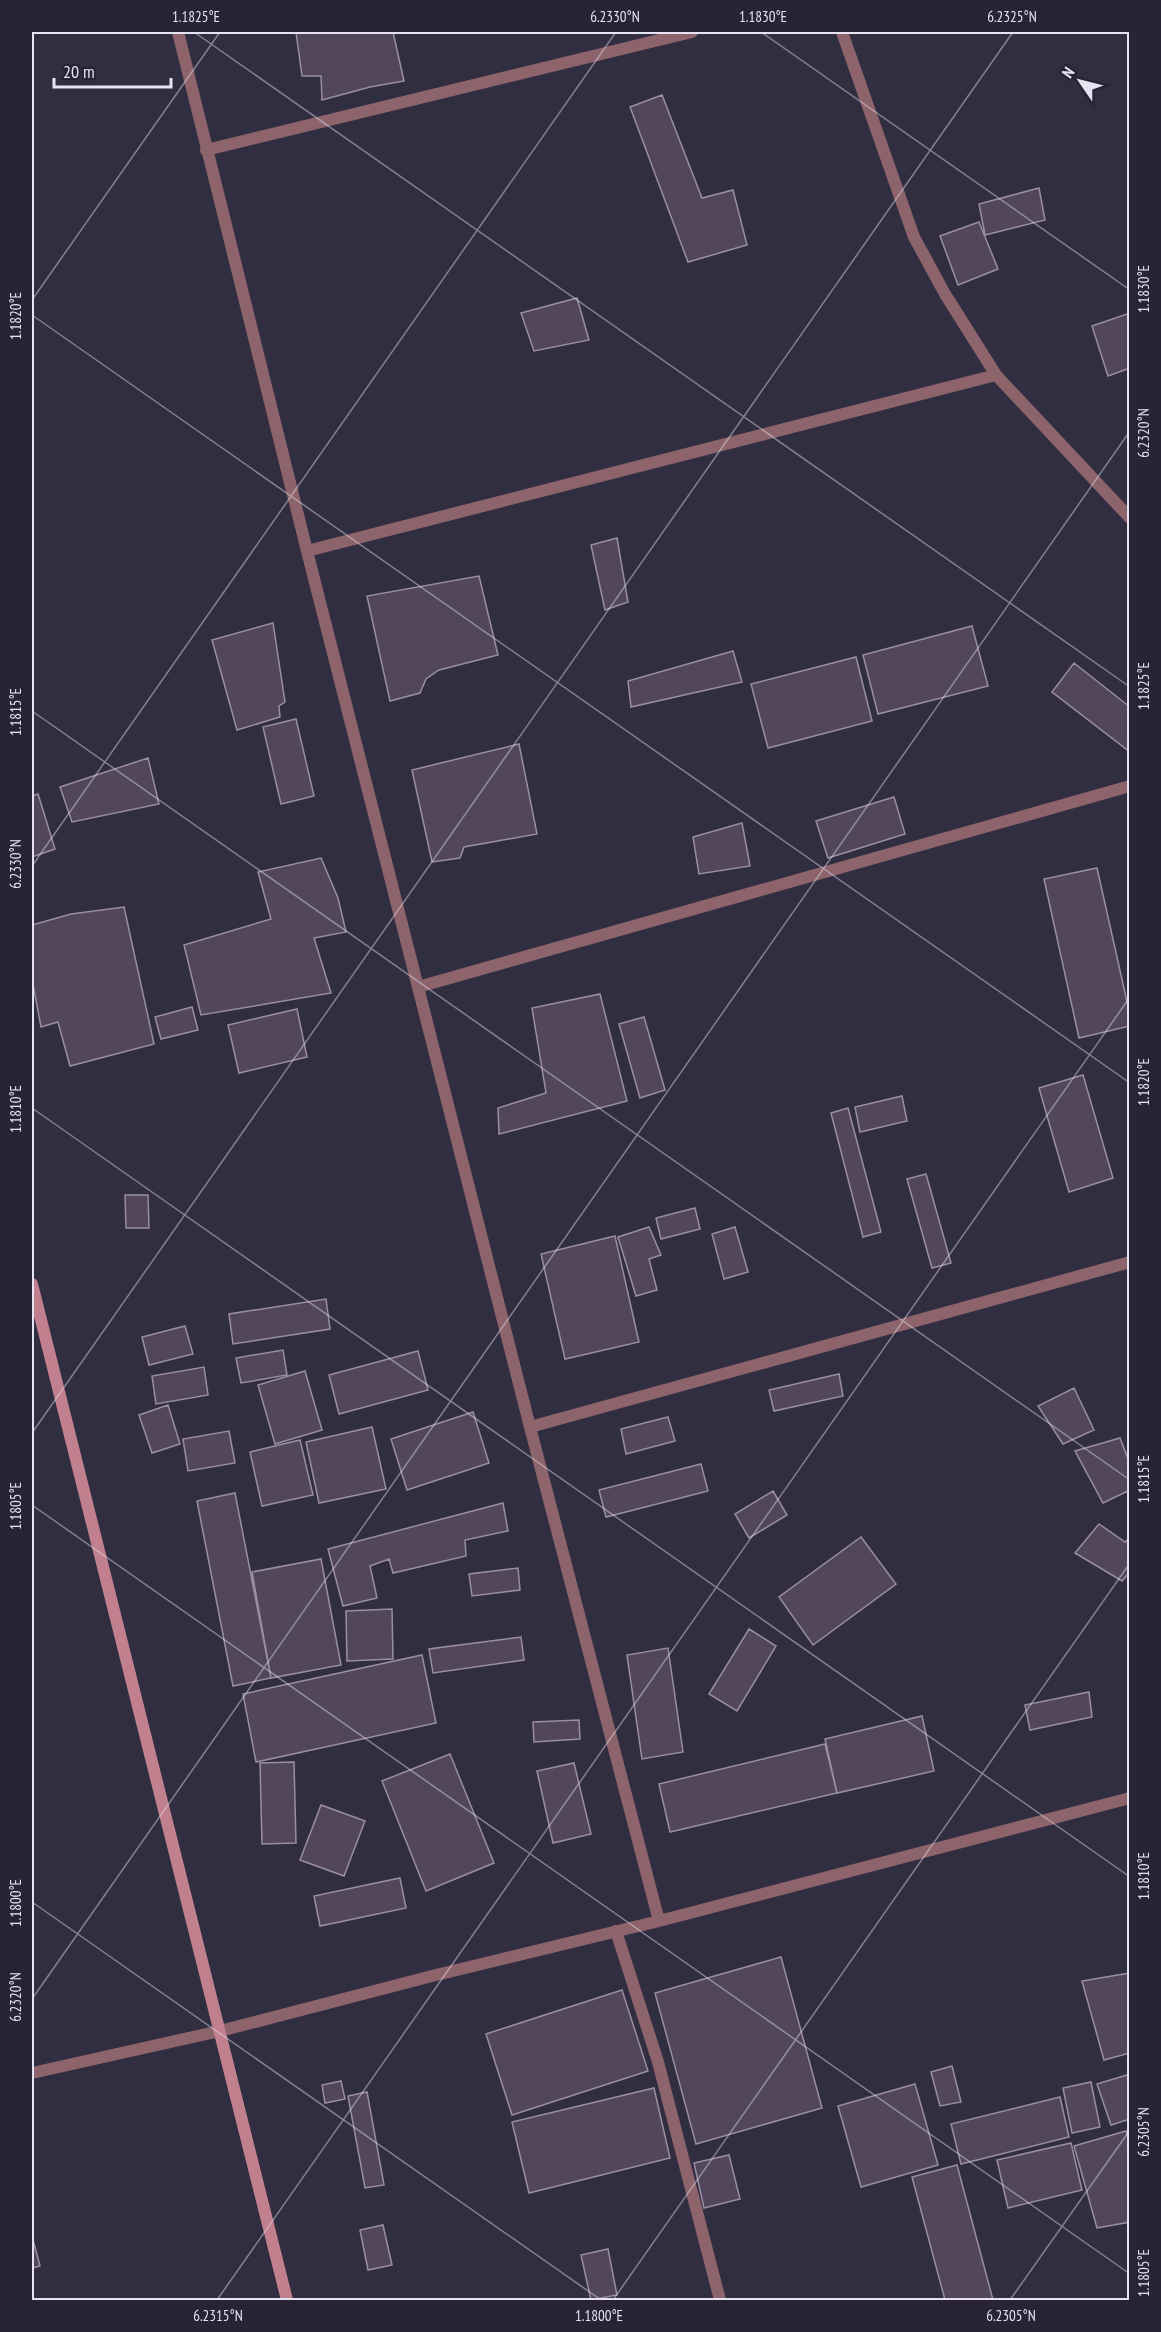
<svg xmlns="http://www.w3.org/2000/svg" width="1161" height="2332" font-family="'PT Sans Narrow',sans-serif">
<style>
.building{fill:#52475a;stroke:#9a8ea3;stroke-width:1.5}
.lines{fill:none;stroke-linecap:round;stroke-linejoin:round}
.street{stroke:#8d646c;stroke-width:12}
.secondary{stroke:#c0808d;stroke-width:12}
.ticks{fill:none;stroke:#e6e4f1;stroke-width:1.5;stroke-opacity:0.45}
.neatline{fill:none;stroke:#e6e4f1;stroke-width:2}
.ticks-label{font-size:15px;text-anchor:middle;fill:#e6e4f1}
</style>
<rect width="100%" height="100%" fill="#322e41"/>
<path class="building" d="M296,32H393L404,81L370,87L322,100L321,76H302Z
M662,95L702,198L733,190L747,245L688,262L630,107Z
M1039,188L1045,220L985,235L979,204Z
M979,222L998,269L958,285L940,236Z
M577,298L589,340L534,351L521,313Z
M1130,313V368L1108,376L1092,326Z
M617,538L628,602L605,610L591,545Z
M479,576L498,655L439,670L426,679L420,693L390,701L367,596Z
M273,623L285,702L279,706L280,717L237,730L212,640Z
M972,626L988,686L878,714L863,655Z
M733,651L742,682L631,707L628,681Z
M856,657L872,721L768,748L751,684Z
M1074,663L1130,707V752L1052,692Z
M296,719L314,796L281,804L263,727Z
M519,744L537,834L464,847L460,858L432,862L412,770Z
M148,758L159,804L72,822L60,787Z
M38,794L55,849L32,857V796Z
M894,797L905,834L828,858L816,821Z
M742,823L750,866L699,874L693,837Z
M321,858L338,898L346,932L314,938L331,993L201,1015L184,945L271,919L258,872Z
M1097,868L1130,1015V1026L1079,1038L1044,879Z
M124,907L154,1044L70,1066L58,1022L41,1027L32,979V925L71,914Z
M600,994L627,1101L499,1134L498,1108L546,1093L532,1008Z
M192,1007L198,1030L161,1039L155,1017Z
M297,1009L307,1057L239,1073L228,1025Z
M644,1017L665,1090L640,1098L619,1024Z
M1083,1075L1113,1178L1069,1192L1039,1088Z
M902,1096L907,1121L860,1132L855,1107Z
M848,1108L881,1232L863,1237L831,1113Z
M926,1174L951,1263L932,1268L907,1179Z
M125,1195H148L149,1228H126Z
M695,1208L700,1229L661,1239L656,1218Z
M649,1227L661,1255L649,1259L657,1290L636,1296L618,1237Z
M735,1227L748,1272L724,1279L712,1234Z
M615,1236L639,1342L565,1359L541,1254Z
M326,1299L330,1329L233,1344L229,1314Z
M185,1326L193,1354L149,1365L142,1337Z
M283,1350L287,1375L241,1383L236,1358Z
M418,1351L428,1390L339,1414L329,1375Z
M204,1367L208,1395L156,1404L152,1376Z
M305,1371L322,1430L275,1444L258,1385Z
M839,1374L843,1396L774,1411L769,1390Z
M1074,1388L1094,1430L1063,1444L1038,1406Z
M168,1405L180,1444L152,1453L139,1415Z
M473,1412L489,1463L407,1490L391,1439Z
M668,1417L675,1441L626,1454L621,1429Z
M372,1427L386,1489L319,1503L306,1442Z
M229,1431L235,1463L188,1471L183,1439Z
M1120,1438L1130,1464V1490L1103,1503L1075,1451Z
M300,1440L313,1495L262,1506L250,1452Z
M701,1464L708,1491L606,1517L599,1490Z
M773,1491L787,1515L749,1538L735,1514Z
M235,1493L271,1678L233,1686L197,1501Z
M503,1503L508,1531L465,1540L466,1556L393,1573L389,1559L370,1566L377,1598L343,1606L328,1549Z
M1099,1524L1125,1542L1130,1538V1572L1122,1581L1075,1553Z
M861,1537L896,1584L813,1645L779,1597Z
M321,1559L341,1665L271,1678L252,1572Z
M518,1568L520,1590L472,1596L469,1574Z
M392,1609L393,1659L347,1661L346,1611Z
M749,1629L776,1646L737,1711L709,1694Z
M521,1637L524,1660L433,1673L429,1649Z
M668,1648L683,1752L642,1759L627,1655Z
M422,1655L436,1723L256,1762L243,1694Z
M1089,1692L1092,1717L1030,1730L1025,1705Z
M922,1716L934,1771L837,1793L825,1739Z
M579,1720L580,1739L534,1742L533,1722Z
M825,1744L837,1793L670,1832L659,1784Z
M450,1754L494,1863L426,1891L382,1781Z
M294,1762L296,1843L262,1844L260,1763Z
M574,1763L591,1834L553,1843L537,1771Z
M321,1805L365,1821L344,1876L300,1860Z
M400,1878L406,1908L320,1926L314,1896Z
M781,1957L822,2108L696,2144L655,1993Z
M1130,1973V2053L1104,2060L1082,1981Z
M622,1990L648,2071L512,2115L486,2034Z
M952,2066L961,2102L940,2106L931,2072Z
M1130,2074V2119L1111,2125L1097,2084Z
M341,2081L345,2099L325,2103L322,2085Z
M1091,2082L1100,2127L1072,2133L1063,2088Z
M915,2084L938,2165L861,2187L838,2106Z
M654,2088L670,2158L529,2193L512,2122Z
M367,2092L384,2185L365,2188L348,2096Z
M1060,2097L1069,2137L961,2164L951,2124Z
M1126,2131L1130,2142V2222L1097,2228L1074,2146Z
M1071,2143L1082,2190L1008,2208L997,2160Z
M729,2155L740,2199L704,2208L694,2163Z
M957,2165L993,2300H945L912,2177Z
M383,2225L392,2265L368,2270L360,2230Z
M32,2236L40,2266L32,2268Z
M608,2249L617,2295L591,2300L581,2255Z"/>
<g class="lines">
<path class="street" d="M178,32L307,551L530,1427L659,1921
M842,32L914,237L945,294L996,375L1130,518
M206,150L692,32
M307,551L996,375
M418,987L1130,786
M530,1427L1130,1262
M616,1931L658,2062L720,2300
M32,2073L220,2031L432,1976L659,1921L1130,1798"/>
<path class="secondary" d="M32,1284L287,2300"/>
</g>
<path class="ticks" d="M194,32L1130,687M761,32L1130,290M32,300L220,32M32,315L1130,1083M32,711L1130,1480M32,866L616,32M32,1108L1130,1877M32,1433L1013,32M32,1505L1130,2274M32,1902L601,2300M32,1999L1130,431M32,2299L34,2300M217,2300L1130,997M613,2300L1130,1563M1010,2300L1130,2130"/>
<rect width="1161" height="2332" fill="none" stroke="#282436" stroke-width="66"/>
<g transform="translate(1080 81) rotate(305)" stroke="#282436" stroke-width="4.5" paint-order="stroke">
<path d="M0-4.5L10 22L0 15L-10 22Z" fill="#e6e4f1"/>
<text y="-9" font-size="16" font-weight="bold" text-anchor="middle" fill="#e6e4f1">N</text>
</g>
<path d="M54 78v9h117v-9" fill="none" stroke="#e6e4f1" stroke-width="3"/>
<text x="63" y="78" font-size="18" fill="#e6e4f1" stroke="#282436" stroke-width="4.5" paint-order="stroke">20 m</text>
<rect x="33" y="33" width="1095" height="2266" class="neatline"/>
<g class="ticks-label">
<text x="196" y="22">1.1825°E</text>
<text x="615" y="22">6.2330°N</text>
<text x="763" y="22">1.1830°E</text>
<text x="1012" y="22">6.2325°N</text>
<text transform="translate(1144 289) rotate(-90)" y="5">1.1830°E</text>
<text transform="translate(16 316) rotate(-90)" y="5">1.1820°E</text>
<text transform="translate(1144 433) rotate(-90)" y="5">6.2320°N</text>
<text transform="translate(1144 686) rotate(-90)" y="5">1.1825°E</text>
<text transform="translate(16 712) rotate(-90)" y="5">1.1815°E</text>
<text transform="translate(16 864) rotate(-90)" y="5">6.2330°N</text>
<text transform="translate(1144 1082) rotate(-90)" y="5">1.1820°E</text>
<text transform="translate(16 1109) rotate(-90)" y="5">1.1810°E</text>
<text transform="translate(1144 1479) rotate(-90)" y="5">1.1815°E</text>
<text transform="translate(16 1506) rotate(-90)" y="5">1.1805°E</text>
<text transform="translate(1144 1876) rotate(-90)" y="5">1.1810°E</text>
<text transform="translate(16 1903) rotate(-90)" y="5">1.1800°E</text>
<text transform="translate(16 1997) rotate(-90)" y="5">6.2320°N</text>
<text transform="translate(1144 2132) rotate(-90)" y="5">6.2305°N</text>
<text transform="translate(1144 2273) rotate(-90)" y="5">1.1805°E</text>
<text x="218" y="2321">6.2315°N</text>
<text x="599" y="2321">1.1800°E</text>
<text x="1011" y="2321">6.2305°N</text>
</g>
</svg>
